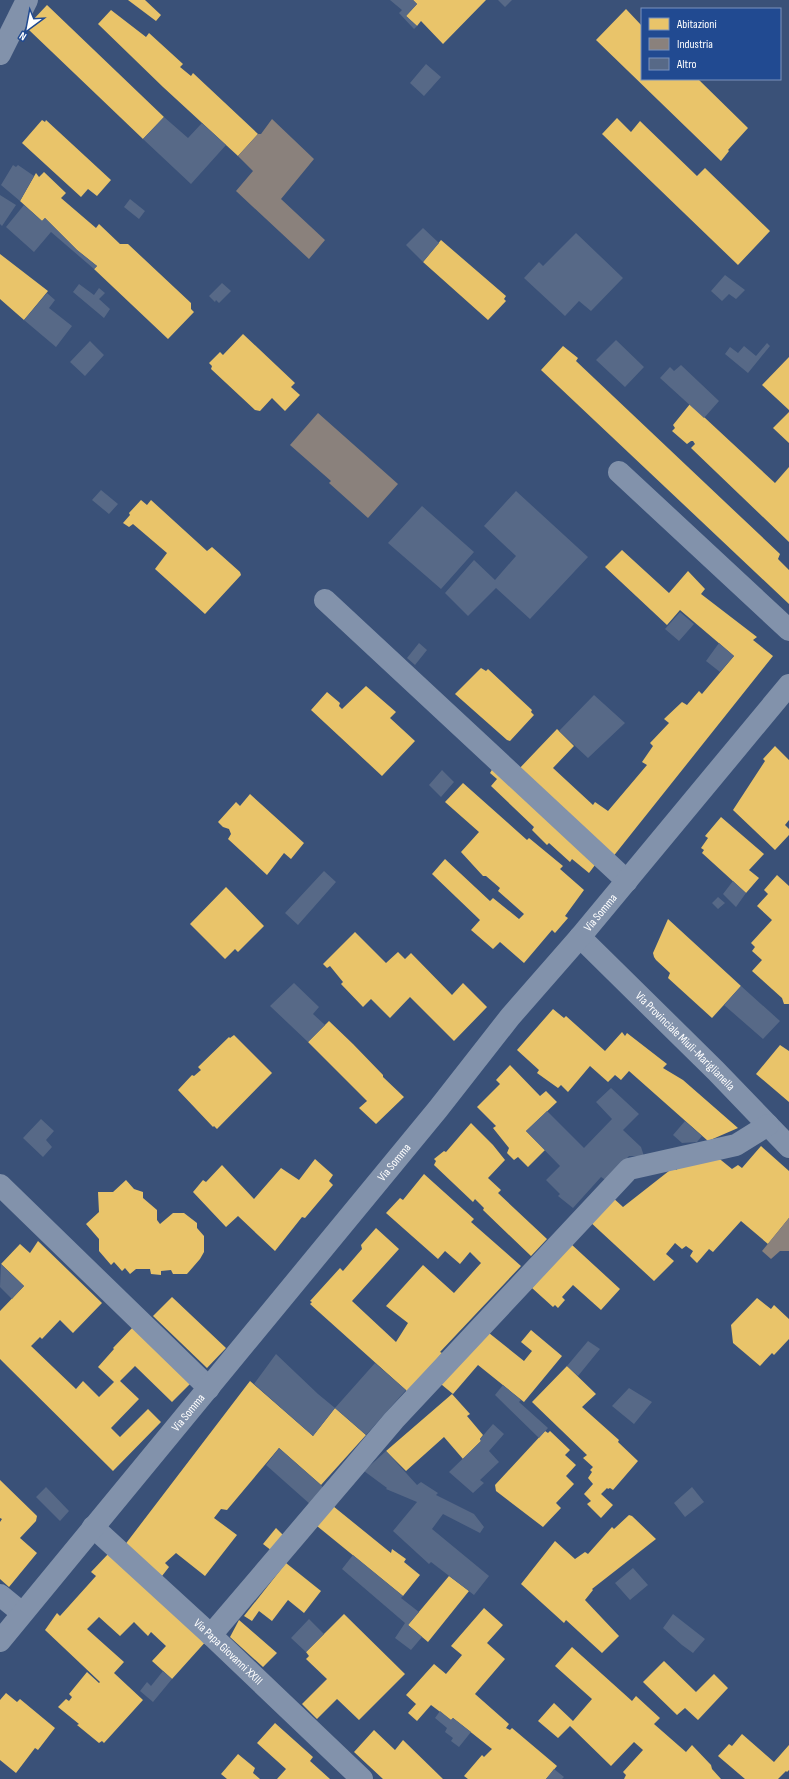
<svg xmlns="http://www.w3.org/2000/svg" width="789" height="1779" font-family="'Sofia Sans Condensed',sans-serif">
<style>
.homes{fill:#e9c46a}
.industry{fill:#8a817c}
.building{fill:#576987}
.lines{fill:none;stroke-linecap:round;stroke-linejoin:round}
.minor{stroke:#8292ab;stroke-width:22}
.labels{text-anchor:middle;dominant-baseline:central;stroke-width:4;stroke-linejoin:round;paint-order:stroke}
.street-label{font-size:12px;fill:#fff;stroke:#214a91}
</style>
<rect width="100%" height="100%" fill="#3a5178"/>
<path class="homes" d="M128,0H145L161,15L156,21Z
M413,0H486L443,44L421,21L417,26L406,16L417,4Z
M47,5L164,117L143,139L29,30L35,24L32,21Z
M626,9L642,26V79H698L748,128L728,150L729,151L721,161L596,40Z
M111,10L146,37L149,33L183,64L180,67L191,76L193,73L258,134L238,156L163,87L98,24Z
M617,118L631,132L640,121L697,176L705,168L770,231L738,265L602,134Z
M42,120L45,122L46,120L111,180L97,196L88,189L81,197L22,143Z
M44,172L66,193L61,198L96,228L99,224L120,244H128L191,303V309L194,312L168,339L94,269L97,266L77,250L45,218L42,221L20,201L36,173L39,177Z
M441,240L506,296L504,299L506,301L488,320L423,262Z
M0,254L48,291L24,320L0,299Z
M243,334L295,383L291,387L300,395L285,411L272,398L260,411L255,410L211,369L212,366L209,363L220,352L223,355Z
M563,346L578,358L576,361L780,554L778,559L789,570V604L541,370Z
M789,357V410L762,385Z
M690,404L775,483L789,467V542L691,448L695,444L693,441H691L687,444L672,431L675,428L673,425Z
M789,412V443L773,428Z
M141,500L147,505L151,500L207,551L212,547L240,572L241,575L205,614L155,569L167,553L133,524L129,527L123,523L130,515L129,513Z
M622,550L669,593L688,571L705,589L701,594L757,637L753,640L773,656L612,858L517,771L557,729L574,746L553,768L593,805L595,802L608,811L647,765L642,762L653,746L650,743L669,723L664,719L682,702L687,705L699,691L702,694L734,656L680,610L667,625L605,567Z
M481,668L486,671L488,669L532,710L531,712L534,715L510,741L507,740L455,694Z
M366,686L396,712L390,718L415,741L382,776L311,710L327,692L340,703L339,706L342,709Z
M775,746L789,760V820L785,825L789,829V835L775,850L733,810L765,761L763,759Z
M493,768L598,861L589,873L572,859L570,862L549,843L547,845L532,830L534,827L491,786L497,779L490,773Z
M463,783L527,840L529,838L563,866L560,869L584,890L565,916L568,918L555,933L552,930L524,963L500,942L493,949L471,930L480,920L432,874L445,859L490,901L493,898L519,919L524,914L498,891L500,888L486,876H483L461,852L479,832L445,802Z
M250,794L304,843L291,859L284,853L267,875L228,839L231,834L229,829L223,827L218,822L236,802L240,806Z
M721,817L764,854L749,870L759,878L746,893L702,853L704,850L701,848L708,838L705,836Z
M777,875L789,886V1004H784L782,998L752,971L762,960L752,951L755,947L751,943L772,920L757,906L768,894L764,890Z
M226,887L264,926L238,952L235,949L225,959L190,924Z
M668,919L741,986L712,1018L668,978L670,973L656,960L654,957L653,953Z
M355,932L386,963L398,952L405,959L411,953L452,995L463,983L487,1007L454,1041L410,997L390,1018L371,999L363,1007L341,984L343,982L330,966L327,968L323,964Z
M553,1009L564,1018L566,1016L605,1051L622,1032L625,1036L627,1033L667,1064L663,1068L683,1080L738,1128L708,1141L629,1071L621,1080L615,1075L608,1082L590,1066L568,1092L561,1085L558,1088L537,1073L539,1070L517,1050Z
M329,1021L353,1044L383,1075V1077L404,1097L376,1124L359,1108L367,1101L308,1042Z
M234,1035L272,1073L217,1129L214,1126L213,1127L178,1090L192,1075L194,1076L201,1070L198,1067L229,1037L230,1038Z
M780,1045L789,1051V1102L756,1074Z
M510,1065L540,1096L546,1091L557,1102L526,1131L545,1150L528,1167L518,1157L514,1160L507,1153L509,1148L493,1128L496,1126L477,1107L500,1084L496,1080Z
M471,1123L493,1145L505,1160L488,1178L501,1190L498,1193L547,1239L531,1256L483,1210L484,1208L475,1199L473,1202L434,1165L436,1161L434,1159L444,1151L446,1152Z
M761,1146L789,1171V1218L768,1244L741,1221L713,1252L709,1249L697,1263L690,1256L693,1251L686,1246L682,1249L675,1243L666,1254L674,1261L654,1281L588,1220L611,1196L623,1207L674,1167L676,1170L681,1166L716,1156L732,1169L738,1165L742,1168Z
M315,1159L333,1175L329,1181L333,1185L305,1218L302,1217L275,1251L238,1216L226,1227L193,1192L203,1180L206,1182L222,1165L254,1199L281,1168L299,1180Z
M424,1174L474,1219L471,1222L521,1266L440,1352L442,1353L408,1392L310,1304L312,1302L310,1301L340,1268L343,1271L362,1249L361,1245L376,1228L399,1249L352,1301L396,1342L408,1323L386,1306L423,1265L454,1293L481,1263L470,1252L460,1264L445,1251L438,1259L386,1213L400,1198L403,1200Z
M126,1180L134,1189L143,1192V1198L157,1210V1220L160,1224L173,1213H184L197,1223V1228L204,1236V1252L200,1259L187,1274H173L171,1270L161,1271V1275L151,1274L150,1269H136L130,1274L125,1268L122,1271L114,1262L111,1265L99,1251V1239L86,1224L99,1212L98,1192H113Z
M38,1241L102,1303L73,1333L60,1320L42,1339L40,1337L31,1346L76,1389L83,1381L99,1397L114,1382L98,1367L114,1349L113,1348L134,1326L192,1382L172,1402L135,1366L120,1381L139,1399L111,1428L120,1437L148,1409L161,1422L113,1471L0,1359V1311L24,1286L1,1264L20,1244L30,1253Z
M571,1244L620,1289L601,1310L573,1285L562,1297L565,1300L558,1308L555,1305L553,1307L532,1288Z
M172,1297L226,1348L207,1368L153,1316Z
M757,1298L771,1309L774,1305L789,1319V1339L774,1355L772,1353L760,1366L733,1343L731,1325Z
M484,1329L524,1361L532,1351L521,1342L531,1330L562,1356L524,1402L478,1365L453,1394L436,1380Z
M567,1366L596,1394L582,1407L619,1440L618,1442L638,1461L613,1490L610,1488L608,1489L607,1488L601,1494L613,1505L601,1518L587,1504L591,1501L584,1494L593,1484L588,1478L592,1472L590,1470L593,1467L583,1458L587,1455L532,1402Z
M250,1381L313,1436L335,1408L366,1435L321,1485L279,1448L227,1510L221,1509L214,1518L237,1535L205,1576L176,1553L165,1563L169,1567L162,1576L124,1546Z
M452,1394L470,1414L467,1416L483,1435L480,1439L481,1441L463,1459L444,1437L406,1471L386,1451Z
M545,1431L548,1433L550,1431L570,1450L565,1455L576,1465L566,1476L574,1484L556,1503L561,1508L543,1527L496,1491L495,1485Z
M0,1480L37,1516L36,1521L20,1538L37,1553L9,1587L0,1579V1522L2,1519L0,1518Z
M333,1506L391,1553L392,1549L406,1559L404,1562L420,1575L403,1596L317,1526Z
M629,1515L632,1516L656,1539L592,1589L593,1590L585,1600L619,1636L602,1653L566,1620L564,1623L521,1584L555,1541L575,1559L585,1552L588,1554L612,1527L614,1529Z
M276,1528L284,1536L272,1551L263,1544Z
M109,1553L208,1639L172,1679L152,1661L166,1646L151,1632L148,1636L134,1622L120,1636L99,1617L87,1629L124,1662L114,1673L143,1700L104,1743L102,1741L99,1743L77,1725L79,1724L58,1707L66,1699L69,1701L72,1697L69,1694L87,1672L99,1683L100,1682L45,1630L57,1613L60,1616L96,1576L91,1572Z
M286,1563L321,1591L304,1613L288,1600L272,1621L259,1611L252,1621L244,1616Z
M449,1576L469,1591L428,1642L408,1625Z
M484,1608L503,1625L487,1643L505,1659L475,1694L509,1724L506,1728L510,1730L512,1728L557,1766L546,1779H468L464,1776L482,1755L484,1757L492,1749L453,1718L451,1720L431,1705L417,1721L408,1713L416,1704L406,1695L434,1664L446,1674L462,1655L451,1646Z
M344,1614L405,1674L359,1720L337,1699L317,1719L302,1704L327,1679L306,1659L309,1656L306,1652Z
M239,1620L277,1653L263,1667L230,1637Z
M572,1647L632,1701L636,1696L660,1718L654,1724L686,1752L692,1745L711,1765L712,1769L721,1779H624L626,1775L623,1772L643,1750L634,1742L611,1766L570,1726L558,1738L538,1721L554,1703L573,1721L592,1699L555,1666Z
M664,1661L696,1692L714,1674L728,1688L698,1720L685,1708L677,1715L643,1682Z
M6,1693L17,1702L20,1699L55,1728L38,1750L35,1748L16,1773L0,1760V1700Z
M275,1723L313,1757L310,1761L330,1779H277L286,1769L257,1743Z
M374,1730L395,1750L403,1740L443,1779H383L354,1752Z
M742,1734L774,1762L789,1745V1770L787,1772L786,1771L778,1779H745L718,1756L729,1744L732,1746Z
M238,1754L255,1768L253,1773L260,1779H227L221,1774Z"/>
<path class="industry" d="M272,119L314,159L281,199L325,240L309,259L236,191L253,171L238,156L258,134H261Z
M318,413L398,484L368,518L329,483L331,481L290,445Z
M789,1218V1251H780L771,1259L762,1251Z"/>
<path class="building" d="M390,0H413L417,4L406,16L417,26L414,29L399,13L402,10Z
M498,0H512L505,7Z
M426,64L441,77L424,96L410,83Z
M164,117L188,138L202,123L226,145L191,184L143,139Z
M13,165L16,167L18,165L34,176L20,201L1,185Z
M0,195L16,205L2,226L0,224Z
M130,199L145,211L139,219L124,207Z
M24,205L42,221L45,218L77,250L97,266L94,269L51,232L34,252L6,227Z
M423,228L439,243L423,262L406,245Z
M576,233L623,278L591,311L579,301L565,316L524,278L539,262L543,266Z
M725,275L745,290L736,299L729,294L722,301L711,291Z
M222,283L231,291L219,303L216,300L215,302L209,296Z
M79,284L94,295L99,288L105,293L99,299L110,309L104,318L73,292Z
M47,293L55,300L49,308L72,326L56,347L24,320Z
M616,340L644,367L625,387L596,360Z
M90,341L104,355L85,376L70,362Z
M767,343L770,346L748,373L725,354L730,347L738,353L744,346L756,356Z
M681,365L719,401L704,418L660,378L670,367L674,371Z
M101,490L118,504L109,514L92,500Z
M516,491L588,557L530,619L496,588L468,616L445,593L474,560L495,580L516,556L484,526Z
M422,506L474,552L441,589L388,543Z
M680,612L694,624L679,641L665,629Z
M419,643L427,650L415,665L407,658Z
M719,643L734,656L720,672L706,661Z
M594,695L625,723L588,758L559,731Z
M442,770L454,782L441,797L429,785Z
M324,871L336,882L298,925L285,913Z
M733,881L746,893L736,907L723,894Z
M718,897L725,903L718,909L712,903Z
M294,983L319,1007L313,1014L325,1025L308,1042L270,1006Z
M741,986L780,1021L763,1039L724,1005Z
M611,1088L639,1114L623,1130L641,1147L644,1156H629L607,1181L601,1177L573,1208L558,1196L560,1194L546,1180L560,1166L526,1131L547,1111L584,1148L612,1119L596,1102Z
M41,1119L54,1131L46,1140L52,1147L43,1157L23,1138Z
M685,1121L702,1136L697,1142L682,1143L673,1135Z
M1,1264L24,1286L12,1299L0,1287Z
M588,1341L600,1349L578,1376L567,1366Z
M276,1354L318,1394L335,1408L313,1436L254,1384Z
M375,1363L406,1390L366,1435L335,1408Z
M503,1385L521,1400L519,1402L548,1428L539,1438L495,1395Z
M629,1388L652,1402L634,1424L612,1406Z
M493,1424L504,1434L489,1451L499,1462L480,1480L484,1483L473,1493L449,1472L481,1441L480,1439Z
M279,1448L321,1485L324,1489L311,1505L266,1465Z
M386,1451L417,1485L421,1482L438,1493L436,1495L474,1514L484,1527L480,1533L443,1514L432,1529L489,1576L474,1595L431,1562L429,1564L393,1531L417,1502L386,1489L387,1488L364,1471Z
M46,1487L69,1511L60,1521L36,1497Z
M692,1487L704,1502L685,1517L674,1503Z
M353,1555L403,1596L401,1598L419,1612L408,1625L422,1637L411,1650L395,1638L405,1623L342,1569Z
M633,1568L648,1585L630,1600L615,1583Z
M673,1614L705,1639L693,1653L682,1645L663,1628Z
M309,1619L324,1634L306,1652L291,1638Z
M163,1671L172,1679L153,1702L140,1691L147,1682L151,1686Z
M440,1711L451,1720L453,1718L471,1732L459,1747L451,1741L453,1738L445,1732L447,1728L435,1718Z
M554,1769L564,1777L562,1779H546Z"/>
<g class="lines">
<g class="minor">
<path d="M0,54L27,0"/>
<path d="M619,472L789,630"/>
<path d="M325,600L627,881"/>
<path id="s1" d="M580,937L716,1071L789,1147"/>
<path d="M0,1185L209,1388"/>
<path id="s2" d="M93,1527L211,1635L362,1779"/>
<path d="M0,1595L22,1613"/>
<path d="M211,1635L394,1420L629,1169L736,1145L768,1125"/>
<path id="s3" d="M0,1641L438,1109L510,1017L580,937L789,685"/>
</g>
</g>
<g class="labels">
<g class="street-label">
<text stroke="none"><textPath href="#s3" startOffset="944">Via Somma</textPath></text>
<text stroke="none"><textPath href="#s1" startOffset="148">Via Provinciale Miuli-Mariglianella</textPath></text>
<text stroke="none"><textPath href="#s3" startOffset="620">Via Somma</textPath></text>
<text stroke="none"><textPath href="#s3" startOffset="296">Via Somma</textPath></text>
<text stroke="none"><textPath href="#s2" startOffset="184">Via Papa Giovanni XXIII</textPath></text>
</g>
</g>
<rect x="641" y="8" width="140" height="72" fill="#214a91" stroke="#7a92bd"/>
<rect x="649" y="18" width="20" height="12" fill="#e9c46a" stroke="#7a92bd"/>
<text x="677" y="28" font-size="12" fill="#ffffff">Abitazioni</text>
<rect x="649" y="38" width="20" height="12" fill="#8a817c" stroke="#7a92bd"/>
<text x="677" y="48" font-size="12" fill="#ffffff">Industria</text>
<rect x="649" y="58" width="20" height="12" fill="#576987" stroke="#7a92bd"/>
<text x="677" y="68" font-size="12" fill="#ffffff">Altro</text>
<g transform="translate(28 28) rotate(212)" stroke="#214a91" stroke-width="3" paint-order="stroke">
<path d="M0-3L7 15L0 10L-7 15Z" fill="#ffffff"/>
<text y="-6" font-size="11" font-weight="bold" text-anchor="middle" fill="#ffffff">N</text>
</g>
</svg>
